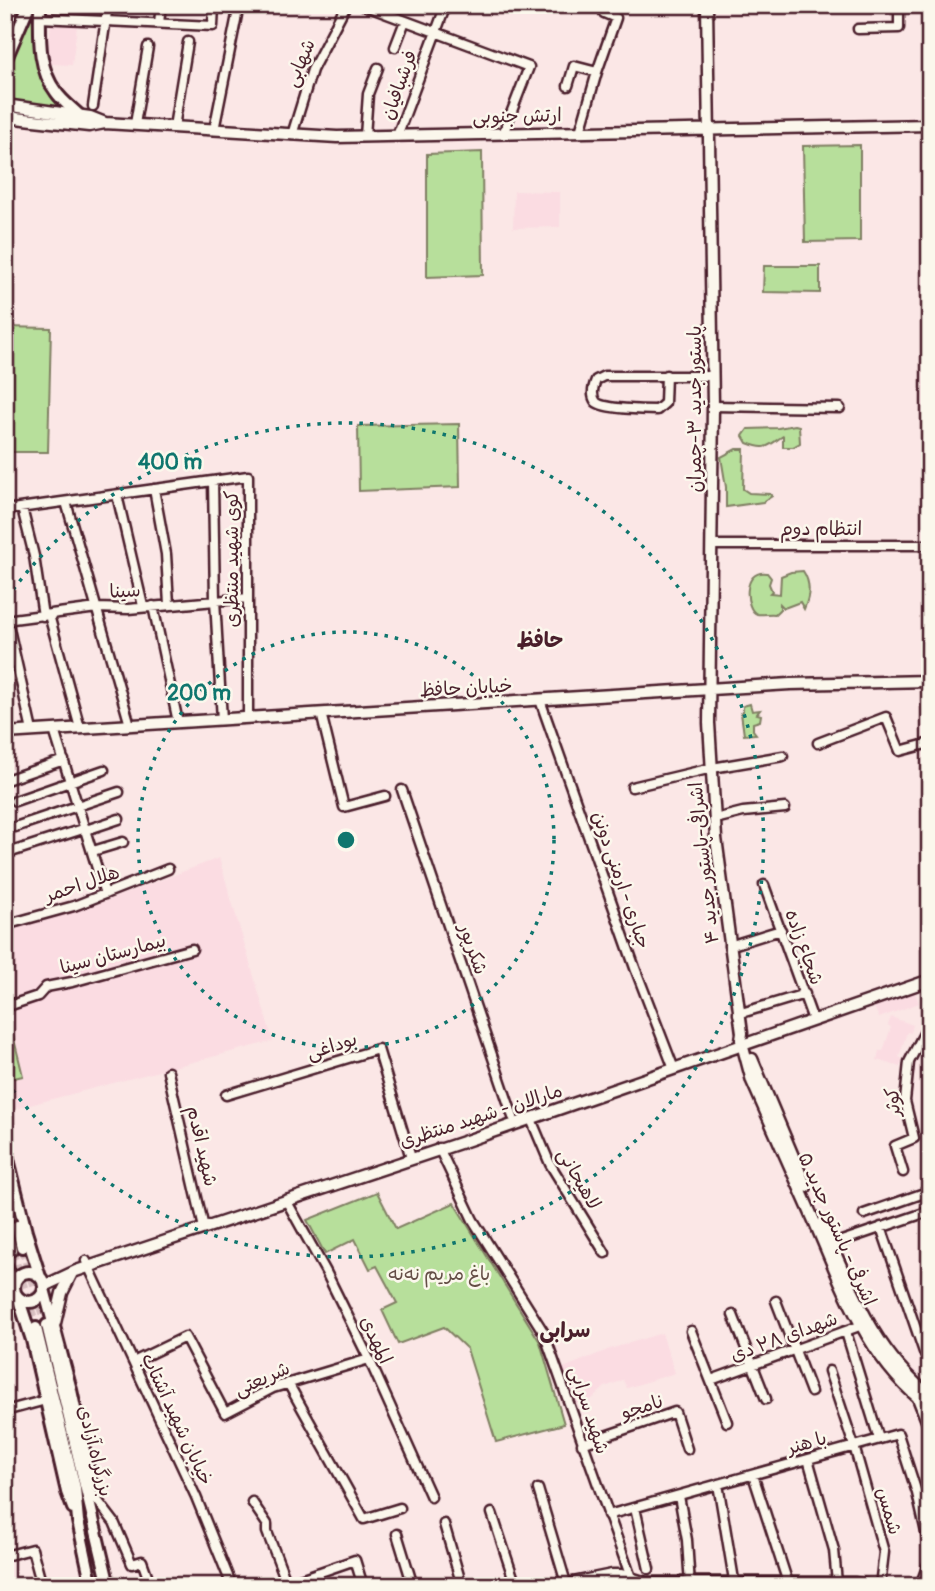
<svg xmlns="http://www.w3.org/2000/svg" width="935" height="1591" font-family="Pangolin,'Playpen Sans Arabic',sans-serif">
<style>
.built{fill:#fbdce2}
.green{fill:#b7df9b;stroke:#807f63;stroke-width:2}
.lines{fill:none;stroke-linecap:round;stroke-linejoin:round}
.highway-tunnel{stroke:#d8bfc1;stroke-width:10;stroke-dasharray:10 5;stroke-linecap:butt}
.minor-casing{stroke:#4a1f2b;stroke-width:13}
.major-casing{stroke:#4a1f2b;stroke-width:15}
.highway-casing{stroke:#4a1f2b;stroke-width:16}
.minor{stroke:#fbf7ec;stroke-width:8}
.major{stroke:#fbf7ec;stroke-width:10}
.highway{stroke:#fbf7ec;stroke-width:10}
.ring{fill:none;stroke:#0f766e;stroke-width:3.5;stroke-dasharray:3.5 7}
.labels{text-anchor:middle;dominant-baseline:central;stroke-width:5;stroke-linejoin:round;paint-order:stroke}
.street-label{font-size:19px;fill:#4a1f2b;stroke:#fbf7ec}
.park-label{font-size:19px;fill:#654f47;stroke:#fbf7ec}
.neighbourhood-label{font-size:21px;font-weight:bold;fill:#4a1f2b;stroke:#fbf7ec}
.centre{fill:#0f766e;stroke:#fbf7ec;stroke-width:3.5}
.ring-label{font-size:21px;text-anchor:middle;font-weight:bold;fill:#0f766e;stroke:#fbf7ec;stroke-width:5;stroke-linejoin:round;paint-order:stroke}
</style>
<rect width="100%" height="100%" fill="#fbe7e6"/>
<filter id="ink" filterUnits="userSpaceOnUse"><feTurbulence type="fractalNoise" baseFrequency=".0143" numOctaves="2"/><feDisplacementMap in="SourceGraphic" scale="14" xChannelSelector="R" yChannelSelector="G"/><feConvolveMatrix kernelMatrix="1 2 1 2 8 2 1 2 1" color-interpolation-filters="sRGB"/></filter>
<g filter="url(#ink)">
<path class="built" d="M51,25L77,26L72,65L50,64L48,45Z
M514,191L560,192V227L513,228Z
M930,636V672H921L920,637Z
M219,858L273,1041L7,1111L5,929L44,918L76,912Z
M915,992L919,1003L879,1018L874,1007Z
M891,1017L913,1025L911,1033L907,1032L899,1057L903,1059L900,1067L877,1060L879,1051H883L891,1027L888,1025Z
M662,1333L675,1373L627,1388L623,1380L605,1387L592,1399L572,1405L561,1369L610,1349Z"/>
<path class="green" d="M36,9V43L69,111L5,101V69Z
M860,145V241L805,242L803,146Z
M482,152L483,275L427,277V154Z
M764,266H820V293L763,292Z
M5,327L51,328L48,452H5Z
M459,424L460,487L359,491L358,426Z
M795,425L799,426L800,443L793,447H783V436C767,446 768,451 747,443L743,436L748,429L778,428Z
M736,449H744L743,489L749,493L770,494L772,496L763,502L726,507V487L721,457Z
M803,571C811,583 810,596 804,609L800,602L784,608L780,604V609L775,614C770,613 762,615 757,614C745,610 741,569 767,573L771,578L769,584L772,591L770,593L780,594L781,576L791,572Z
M750,704L752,711L760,710L757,714L761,715L760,721L753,723V730L756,734L744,735L741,713L743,712V706Z
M11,1027L23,1076L5,1080V1028Z
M377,1192L396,1229L454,1203L540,1342L564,1424L496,1442L467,1349L444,1327L398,1344L382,1310L397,1303L377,1266L370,1269L355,1239L325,1254L307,1220Z"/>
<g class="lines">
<path class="highway-tunnel" d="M22,1247L47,1325
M11,1250L36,1328"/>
<g class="minor-casing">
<path id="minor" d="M363,5L529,67L503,134
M40,18L213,26L214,5
M159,23L161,5
M858,29L899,28V5
M395,47L405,21
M568,86L574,66L597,72
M93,106L108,5
M135,124L148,47
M174,127L188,42
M214,130L239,5
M580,132L597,72L616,18L604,13L607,5
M292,135L312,70L346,5
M365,136L368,94L378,68
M397,136L446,5
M666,375L665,403L657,410C646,410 603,409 596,402C591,396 593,387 596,380L604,376H713
M713,406L840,408
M213,481L215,600L222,720
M154,489L166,554L169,604
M117,495L143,606
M66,502L130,725
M22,508L34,556L43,616
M5,510L248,476V718
M712,545H930
M153,606L178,722
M49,615L80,728
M5,620L97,608L128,609L248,598
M7,620L32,731
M540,700L635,968L674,1069
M321,713L344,807L385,796
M54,730L105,894
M818,743L886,717L900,751L930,743
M6,780L64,760
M632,787L712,768L783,756
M402,790L513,1117
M15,801L104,770
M715,819L743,812L785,808
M15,827L119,792
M86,830L119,819
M93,851L123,842
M5,854L86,828
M764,885L813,1020
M5,925L74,906L168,869
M729,946L781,930
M5,1007L38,996L46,987L72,982L192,949
M738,1014L805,994
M168,1072L204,1228
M226,1095L378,1049L411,1158
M531,1119L550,1164L605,1253
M439,1148L473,1220L544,1333L634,1586
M903,1172L895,1146L914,1138L905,1101L909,1062L930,1022
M286,1200L326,1272L369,1359L431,1497
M864,1214L930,1191
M881,1227L925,1355
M827,1246L930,1211
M86,1261L196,1497L232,1586
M776,1301L811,1392
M733,1315L766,1399
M691,1331L727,1422
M846,1332L879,1439
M133,1362L185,1337L225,1413L273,1388L369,1359
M829,1371L854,1446L884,1552L880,1586
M711,1380L865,1324
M288,1383L364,1519L400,1508
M917,1398L930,1431
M5,1411L46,1400
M582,1444L675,1412L687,1449
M808,1459L834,1550L837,1583
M753,1475L788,1583
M718,1484L735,1586
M538,1489L566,1583
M91,1492L114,1522L132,1564L142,1561L151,1586
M679,1496L687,1540L690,1586
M252,1502L267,1524V1532L288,1586
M635,1508L649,1569
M492,1513L516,1586
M608,1515L898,1434L917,1493L930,1550
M444,1524L462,1586
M397,1534L413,1586
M5,1556L32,1549L42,1586
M317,1573L322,1586
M280,1586L355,1560L363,1586"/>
</g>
<g class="major-casing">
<path id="major" d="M707,5L713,406L709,723L716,838L742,1033L741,1040L752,1081C773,1128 794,1176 815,1223C844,1290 869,1363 930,1407
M5,105L90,117L105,123
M6,117L89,126L105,123L337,137L930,125
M5,733L790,684L930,681
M752,1059L806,1187
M822,1224C851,1287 873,1351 930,1396
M44,1286L76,1271L466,1141L930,980
M5,1298L17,1297
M55,1323L62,1293L72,1273
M558,1586L612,1575H621L646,1583H854L871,1586
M921,1586L930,1562
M928,1586L930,1583"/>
</g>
<g class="highway-casing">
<path id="highway" d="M40,5C40,35 37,67 56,92C62,101 72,108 80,116
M5,18L11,5
M5,61L29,5
M5,120L14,117
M5,1147L26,1232L40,1277
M5,1226L11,1250
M17,1226L22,1247
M5,1263L14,1284
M14 1287a15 15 0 1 1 30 0a15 15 0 1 1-30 0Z
M44,1289L71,1390L91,1483
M18,1297L32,1340L67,1492L73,1508
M47,1325L109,1586
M36,1328L75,1488L78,1521L92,1586"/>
</g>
<use href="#minor" class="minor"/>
<use href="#major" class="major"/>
<use href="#highway" class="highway"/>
</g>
</g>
<g class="ring">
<circle cx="346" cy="840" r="208"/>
<path d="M7 598A417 417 0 1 1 7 1082"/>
</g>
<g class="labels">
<g class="street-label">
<text transform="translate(300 63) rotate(-67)">شهابی</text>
<text transform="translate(399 85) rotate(-70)">فرشبافیان</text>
<text transform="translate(517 116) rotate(-1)">ارتش جنوبی</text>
<text transform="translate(695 409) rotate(-90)">پاستور جدید ۳-چمران</text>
<text x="821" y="529">انتظام دوم</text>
<text transform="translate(232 559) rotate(-90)">کوی شهید منتظری</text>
<text transform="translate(125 591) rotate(-3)">سینا</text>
<text transform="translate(466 688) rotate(-3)">خیابان حافظ</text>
<text transform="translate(704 863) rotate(-96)">اشرافی-پاستور جدید ۴</text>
<text transform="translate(621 880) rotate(71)">جباری - ارمنی دونن</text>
<text transform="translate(82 884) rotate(-19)">هلال احمر</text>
<text transform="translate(804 947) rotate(70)">شجاع زاده</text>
<text transform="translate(473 949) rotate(71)">شکرپور</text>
<text transform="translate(113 954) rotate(-15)">بیمارستان سینا</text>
<text transform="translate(332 1046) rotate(-17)">بوداغی</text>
<text transform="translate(893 1102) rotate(-94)">کوثر</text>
<text transform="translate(481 1116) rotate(-18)">مارالان - شهید منتظری</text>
<text transform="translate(202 1146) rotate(77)">شهید اقدم</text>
<text transform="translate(579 1179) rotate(60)">لاهیجانی</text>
<text transform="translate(837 1229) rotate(66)">اشرفی - پاستور جدید ۵</text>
<text transform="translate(784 1337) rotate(-20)">شهدای ۲۸ دی</text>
<text transform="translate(376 1340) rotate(65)">المهدی</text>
<text transform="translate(262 1379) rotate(-24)">شریعتی</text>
<text transform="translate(642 1407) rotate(-18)">نامجو</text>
<text transform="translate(589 1410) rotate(72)">شهید سرابی</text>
<text transform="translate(177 1419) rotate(65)">خیابان شهید آشتاب</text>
<text transform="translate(807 1443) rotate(-16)">با هنر</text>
<text transform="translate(95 1451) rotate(76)">بزرگراه آزادی</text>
<text transform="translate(889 1511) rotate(74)">شمس</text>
</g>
<g class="park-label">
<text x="439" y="1274">باغ مریم نه‌نه</text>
</g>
<g class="neighbourhood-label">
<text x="540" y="640">حافظ</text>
<text x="565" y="1330">سرابی</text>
</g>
</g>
<circle cx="346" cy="840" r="10" class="centre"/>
<g class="ring-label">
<text x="170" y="469">400 m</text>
<text x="199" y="700">200 m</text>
</g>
<rect width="935" height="1591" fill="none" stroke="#fbf7ec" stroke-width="28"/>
<rect x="14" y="14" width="907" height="1563" fill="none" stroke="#4a1f2b" stroke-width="2.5" filter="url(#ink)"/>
</svg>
